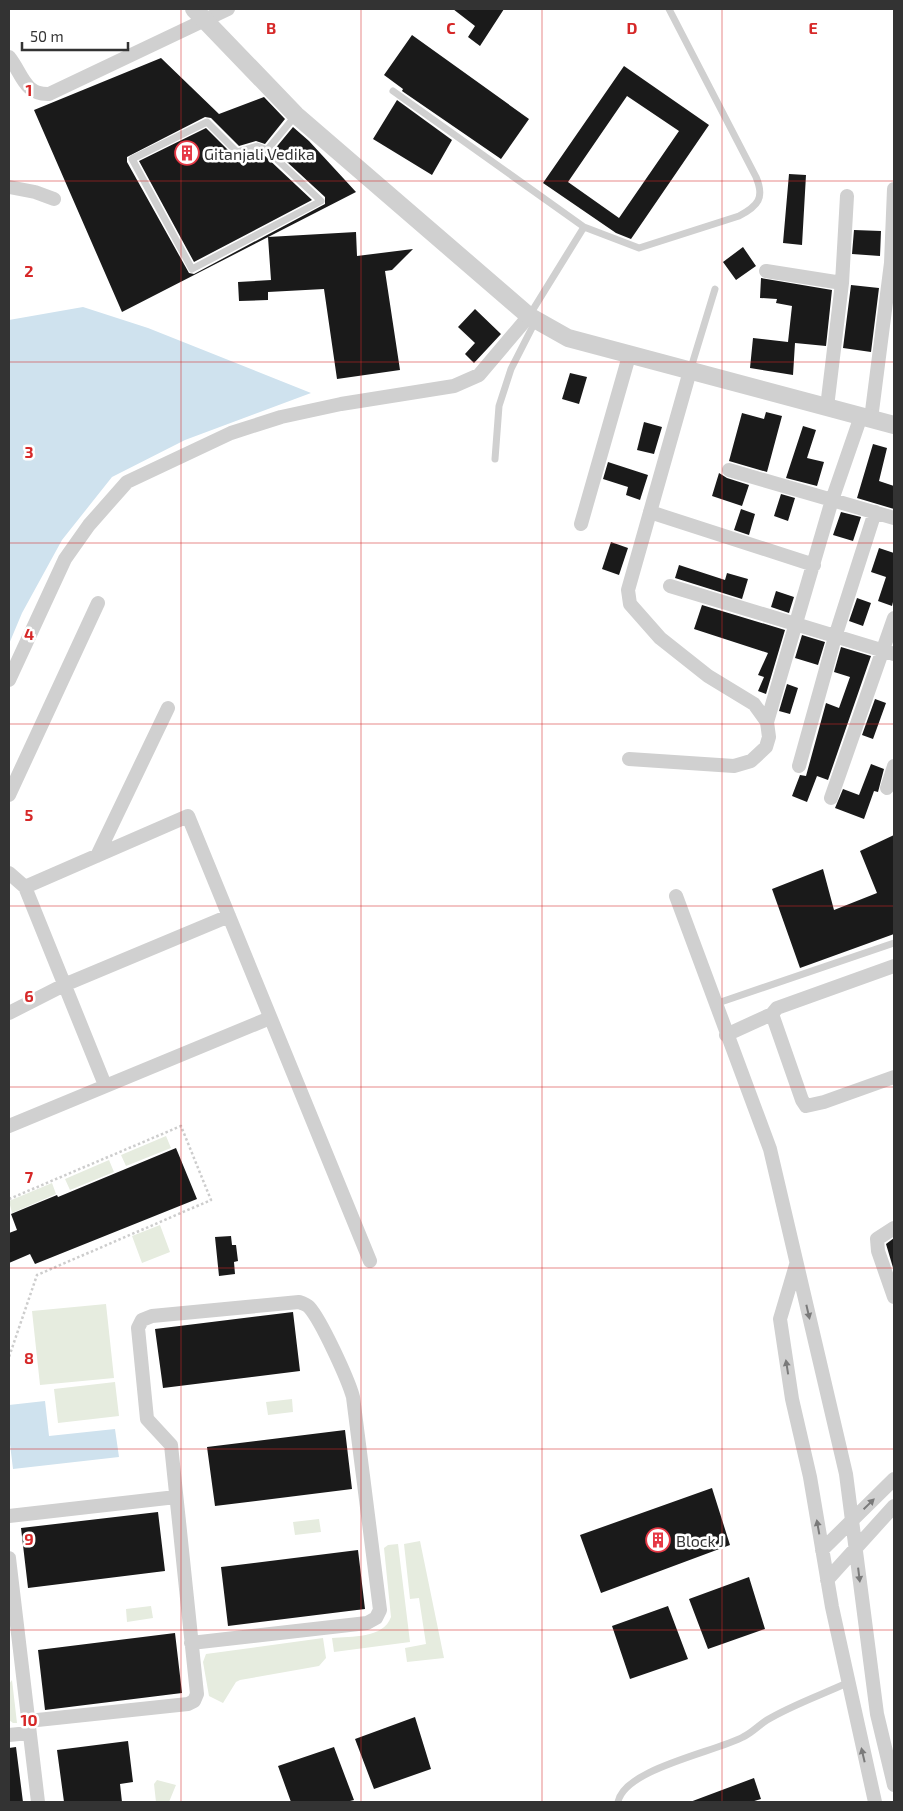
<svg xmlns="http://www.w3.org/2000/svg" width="903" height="1811" font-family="'Exo 2',sans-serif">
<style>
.green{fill:#e6ecdf}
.water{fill:#cfe2ee}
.building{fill:#1a1a1a;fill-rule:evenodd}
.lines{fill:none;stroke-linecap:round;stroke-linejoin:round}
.path{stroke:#cdcdcd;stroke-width:2.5;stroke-dasharray:2.5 2.5;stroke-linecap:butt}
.service{stroke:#d0d0d0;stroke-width:7}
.minor{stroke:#d0d0d0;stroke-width:14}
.tertiary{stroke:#d0d0d0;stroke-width:18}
.oneway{fill:#7a7a7a}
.grid{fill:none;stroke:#d62828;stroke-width:1;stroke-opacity:0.55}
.labels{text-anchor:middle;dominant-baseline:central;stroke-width:5;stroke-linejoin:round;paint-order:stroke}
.poi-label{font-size:16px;fill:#333;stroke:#fff;text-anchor:start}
.grid-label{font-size:16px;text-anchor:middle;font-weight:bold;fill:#d62828;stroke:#fff;stroke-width:5;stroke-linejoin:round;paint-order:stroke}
</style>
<rect width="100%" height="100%" fill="#fff"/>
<path class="green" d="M166,1136L171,1148L126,1166L121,1155Z
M109,1160L114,1172L70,1190L65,1179Z
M52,1183L56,1194L12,1213L9,1201Z
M160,1225L170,1252L142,1263L132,1236Z
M106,1304L114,1378L40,1385L32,1311Z
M115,1382L119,1416L58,1423L54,1389Z
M292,1399L293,1412L268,1415L266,1402Z
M319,1519L321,1532L295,1535L293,1522Z
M420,1541L444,1658L407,1662L405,1648L426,1644L419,1598L410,1599L404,1544Z
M398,1544L410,1642L334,1652L332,1638C351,1636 383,1639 391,1617L384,1548L388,1545Z
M151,1606L153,1618L127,1622L126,1609Z
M323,1638L326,1658L319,1666L240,1680L236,1682L223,1703L209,1696L203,1662L206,1654Z
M12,1680L17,1723H13L9,1720V1684Z
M157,1780L176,1785L169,1802H156L154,1784Z"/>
<path class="water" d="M83,307L148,328L311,393L185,440L112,477L62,540L22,613L9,644V320Z
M45,1401L49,1436L115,1429L119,1457L13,1469L9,1436V1405Z"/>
<path class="building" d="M453,9H504L480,46L468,37L475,26Z
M412,35L529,119L501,159L402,91L403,89L384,75Z
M161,58L219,114L264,97L285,119L265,144L256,141L239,146L211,118L205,117L127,157V162L189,273L194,274L325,204V197L274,150L293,127L309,141L356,192L122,312L34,110Z
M624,66L709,125L631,239L616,233L543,183ZM627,96L679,131L619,218L568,182Z
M397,100L452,140L432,175L373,139Z
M206,128L235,157L257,152L264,155L312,200L194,262L139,161Z
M789,174L806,175L802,245L783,243Z
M854,230L881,231L880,256L852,254Z
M356,232L357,256L413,249L392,270L385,271L400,370L337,379L324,289L268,292V300L239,301L238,282L271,280L268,237Z
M743,247L756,266L736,280L723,262Z
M761,278L832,290L826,346L795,343L793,375L750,368L753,338L788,342L792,306L776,303L777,299L760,298Z
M851,285L879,288L871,352L843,348Z
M475,309L501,334L474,363L465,354L475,343L458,327Z
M570,373L587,377L579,404L562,399Z
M766,412L782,416L767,472L729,461L742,413L764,419Z
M644,422L662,427L654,454L637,450Z
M803,426L816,430L807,458L824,462L817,486L786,478Z
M873,444L887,448L879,481L894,486V509L857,498Z
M608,462L648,475L640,500L626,495L628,487L603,479Z
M719,473L727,478L749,485L742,506L712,496Z
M781,494L795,498L788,521L774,516Z
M741,509L755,514L749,535L734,530Z
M841,512L861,517L853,541L833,535Z
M611,542L628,548L619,575L602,569Z
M879,548L894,553V598L892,606L878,601L886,577L871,572Z
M679,565L725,580L727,573L748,579L742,599L675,578Z
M776,591L794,597L789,613L771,607Z
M857,598L871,603L863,626L849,621Z
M702,605L785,630L766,694L758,691L764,677L758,675L768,653L694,629Z
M802,635L825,642L818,665L795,658Z
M841,647L871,656L828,780L817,776L807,802L792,796L800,775L806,776L826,703L839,708L850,677L834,672Z
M787,684L798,688L790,714L779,711Z
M875,699L886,703L873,739L862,735Z
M871,764L884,769L878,792L874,791L864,819L835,808L843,789L859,795Z
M894,835V934L800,968L772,889L823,869L834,910L877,893L860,851Z
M176,1148L197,1199L35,1264L30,1254L9,1263V1233L17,1230L11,1214L57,1195L58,1197Z
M231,1236L232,1245H236L238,1261L234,1262L235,1274L219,1276L215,1237Z
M894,1238V1271L886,1244Z
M293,1312L300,1371L163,1388L155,1329Z
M345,1430L352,1489L215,1506L207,1447Z
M712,1488L730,1545L601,1593L580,1535Z
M158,1512L165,1571L28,1588L21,1528Z
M358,1550L365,1609L228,1626L221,1567Z
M749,1577L765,1629L708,1649L689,1599Z
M668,1606L688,1659L630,1679L612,1626Z
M175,1633L182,1693L45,1710L38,1650Z
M415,1717L431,1769L374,1789L355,1739Z
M128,1741L133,1782L120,1784L122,1802H64L57,1750Z
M16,1747L23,1802H9V1748Z
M334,1747L354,1800L346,1802H291L278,1766Z
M754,1778L761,1799L751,1802H690Z"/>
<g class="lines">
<path class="path" d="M9,1199L181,1126L211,1200L37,1275L9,1357"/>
<path class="service" d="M393,91L584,227
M267,150L321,201L192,269L132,159L207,122L237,152L257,146L267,150L296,115
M529,316L584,227L639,248L739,216C758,206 765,198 756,177L669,9
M690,371L715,289
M495,459L499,406L511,369L536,320
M715,1004L894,943
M618,1802C624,1769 715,1752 743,1737C752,1733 759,1725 767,1720C792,1705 821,1695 847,1683"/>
<path class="minor" d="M9,57C22,73 24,95 49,94L228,9
M9,187L35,192L54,199
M766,271L842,283
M827,407L842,283L847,196
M871,419L891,263L894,189
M729,470L894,518
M650,512L814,565
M581,524L629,356
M670,586L894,654
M9,680L65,559L89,525L127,482L231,433L281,417L341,404L454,386L479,375L529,316
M767,722L832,500L861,416
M629,759L734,766L751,761L766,747L769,737L767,722L754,704L708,676L660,638L630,604L628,590L690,371
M799,766L835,637L875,512
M887,788L894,766
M9,795L98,603
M831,798L894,618
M97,856L168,708
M9,873L25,887L105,1085
M25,887L188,816L370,1261
M676,896L770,1149L846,1474L877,1714L894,1785
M894,966L777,1008L772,1014L802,1100L806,1106L824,1102L894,1077
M9,1013L64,985L229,916
M726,1035L772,1014
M9,1126L270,1018
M894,1228L877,1239L878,1251L894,1297
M796,1265L780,1319L792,1399L810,1477L832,1607L875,1802
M9,1516L176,1497
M822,1550L894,1479
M9,1558L38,1802
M827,1580L894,1506
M28,1721L188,1704L194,1701L197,1694L171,1445L147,1419L138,1328L142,1320L152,1316L299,1302C302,1303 307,1305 309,1307C321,1320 348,1379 353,1397L380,1610L376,1618L367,1623L191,1643
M9,1735L29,1733"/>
<path class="tertiary" d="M194,9L296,115L529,316L568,338L894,425"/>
</g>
<defs><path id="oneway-solid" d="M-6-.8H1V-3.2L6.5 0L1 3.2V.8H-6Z" transform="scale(1.25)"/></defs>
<g class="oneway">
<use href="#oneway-solid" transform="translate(808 1312) rotate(77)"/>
<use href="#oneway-solid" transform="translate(787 1367) rotate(-99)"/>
<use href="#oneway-solid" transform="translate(869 1504) rotate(-44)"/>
<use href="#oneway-solid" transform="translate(818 1527) rotate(-100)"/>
<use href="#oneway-solid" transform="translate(859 1575) rotate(83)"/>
<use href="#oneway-solid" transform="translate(863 1755) rotate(-103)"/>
</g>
<path class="grid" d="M181,9V1802M361,9V1802M542,9V1802M722,9V1802M9,181H894M9,362H894M9,543H894M9,724H894M9,906H894M9,1087H894M9,1268H894M9,1449H894M9,1630H894"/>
<defs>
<g id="building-ring" transform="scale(1.25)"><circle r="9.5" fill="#fff" stroke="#e63946" stroke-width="1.5"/><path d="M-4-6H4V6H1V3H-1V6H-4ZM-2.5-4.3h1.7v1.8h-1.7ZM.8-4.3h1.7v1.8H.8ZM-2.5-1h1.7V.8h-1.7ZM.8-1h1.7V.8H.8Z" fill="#e63946"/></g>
</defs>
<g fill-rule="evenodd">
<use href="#building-ring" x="187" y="153"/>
<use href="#building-ring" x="658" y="1540"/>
</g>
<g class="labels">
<g class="poi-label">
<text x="204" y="153">Gitanjali Vedika</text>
<text x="676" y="1540">Block J</text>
</g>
</g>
<g class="grid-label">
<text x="271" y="34">B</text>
<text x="451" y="34">C</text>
<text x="632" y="34">D</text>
<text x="813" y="34">E</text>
<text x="29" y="96">1</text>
<text x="29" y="277">2</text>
<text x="29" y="458">3</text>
<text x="29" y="640">4</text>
<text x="29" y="821">5</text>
<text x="29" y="1002">6</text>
<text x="29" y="1183">7</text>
<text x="29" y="1364">8</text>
<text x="29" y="1545">9</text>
<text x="29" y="1726">10</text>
</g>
<rect width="903" height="1811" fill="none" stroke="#333333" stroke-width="20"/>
<path d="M22 42v8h106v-8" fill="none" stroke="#333333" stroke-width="2.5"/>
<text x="30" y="42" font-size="15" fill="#333333" stroke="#ffffff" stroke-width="4" paint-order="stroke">50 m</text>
</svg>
